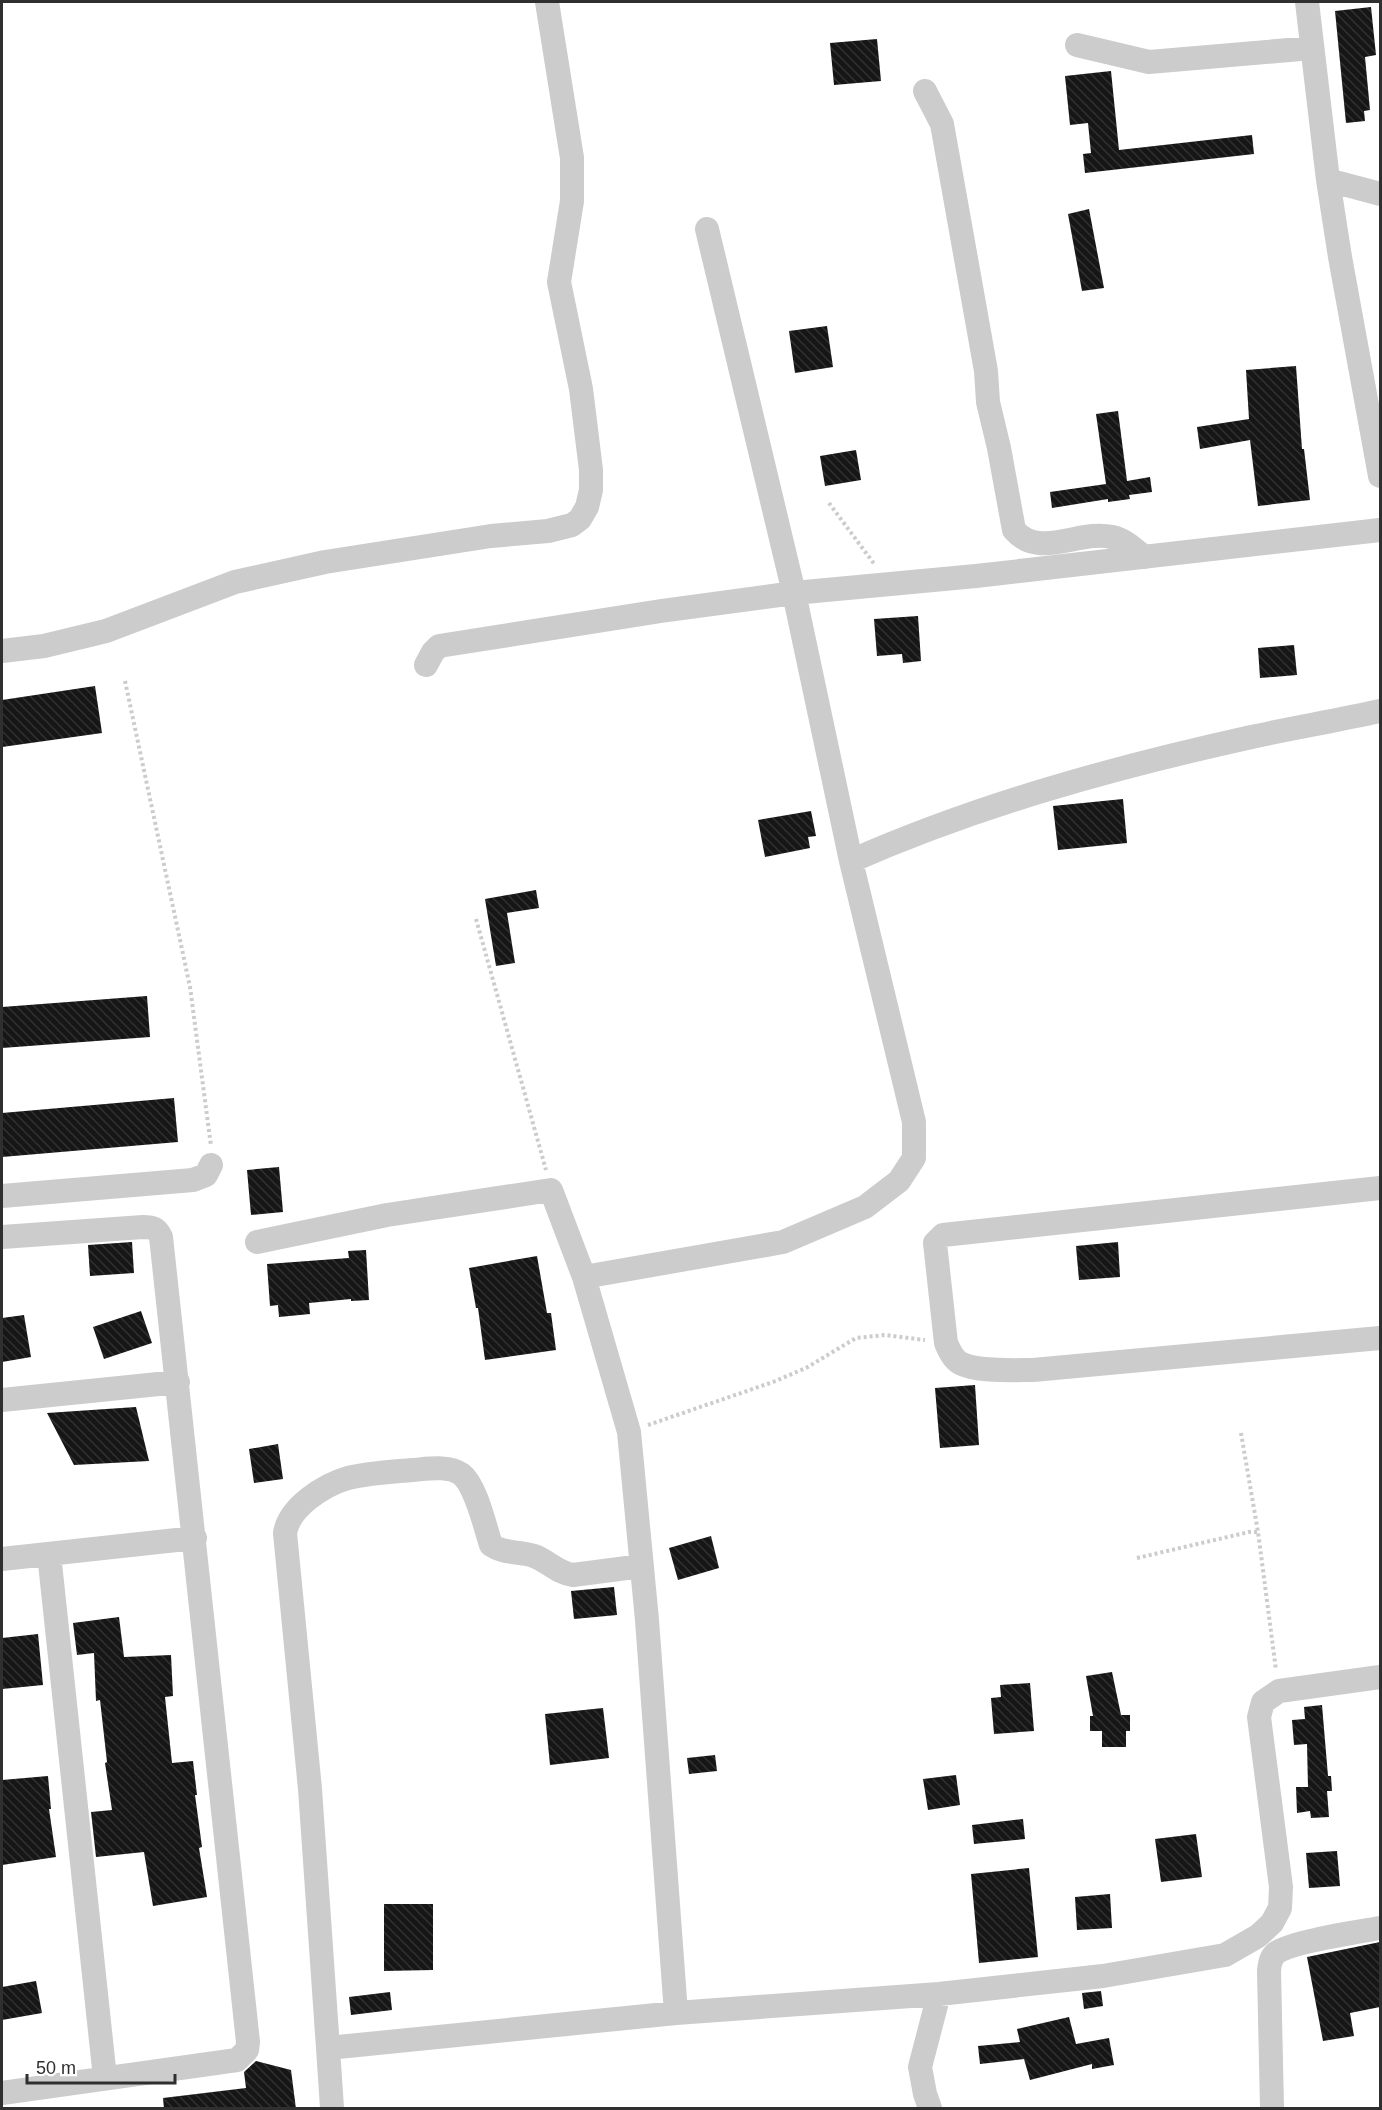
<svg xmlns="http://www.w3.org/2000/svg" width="1382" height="2110" font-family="Helvetica,sans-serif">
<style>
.building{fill:url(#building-back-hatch)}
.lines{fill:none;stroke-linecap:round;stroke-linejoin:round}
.path{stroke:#ccc;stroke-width:4;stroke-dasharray:3 3;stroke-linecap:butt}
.minor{stroke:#ccc;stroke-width:24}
</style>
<defs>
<pattern id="building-back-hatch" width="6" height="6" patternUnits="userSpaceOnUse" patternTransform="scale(1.5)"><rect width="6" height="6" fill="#161616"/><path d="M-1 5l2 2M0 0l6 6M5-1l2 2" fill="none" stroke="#303030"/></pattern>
</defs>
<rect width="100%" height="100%" fill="#fff"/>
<path class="building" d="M1371,7L1376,55L1365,57L1370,110L1364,111L1365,121L1346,123L1335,11Z
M877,39L881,81L834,85L830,43Z
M1111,71L1119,150L1252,135L1254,154L1085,173L1083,154L1091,153L1088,123L1070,125L1065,76Z
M1089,209L1104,288L1082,291L1068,214Z
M827,326L833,367L795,373L789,331Z
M1296,366L1302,449H1304L1310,500L1258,506L1250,440L1200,449L1197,427L1249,419L1246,370Z
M1118,411L1127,481L1150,477L1152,492L1129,495L1130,499L1108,502V499L1052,508L1050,492L1106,484L1096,414Z
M856,450L861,480L825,486L820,456Z
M918,616L921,661L903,663L902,654L877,656L874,619Z
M1294,645L1297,675L1260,678L1258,648Z
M95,686L102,733L2,747V700Z
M1123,799L1127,843L1058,850L1053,806Z
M811,811L816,836L808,837L810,848L765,857L758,820Z
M536,890L539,908L507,913L515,963L496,966L485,899Z
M147,996L150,1037L2,1048V1007Z
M174,1098L178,1142L2,1157V1113Z
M279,1167L283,1212L251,1215L247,1170Z
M132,1242L134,1273L90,1276L88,1245Z
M1118,1242L1120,1277L1079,1280L1076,1246Z
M366,1250L369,1300L351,1301V1299L309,1303L310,1314L279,1317L278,1305L270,1306L267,1264L349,1258L348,1251Z
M537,1256L547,1313H551L556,1350L485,1360L478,1308H476L469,1268Z
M141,1311L152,1343L104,1359L93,1327Z
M24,1315L31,1357L2,1362V1318Z
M975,1385L979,1445L940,1448L935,1388Z
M136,1407L149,1461L74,1465L47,1413Z
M278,1444L283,1479L254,1483L249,1449Z
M711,1536L719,1568L678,1580L669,1548Z
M614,1587L617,1615L574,1619L571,1591Z
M119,1617L124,1657L171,1655L173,1696L165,1697L172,1763L193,1761L197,1795H195L202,1847L199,1848L207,1897L153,1906L144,1852L96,1857L91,1812L112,1810L105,1763L107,1762L100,1700L96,1701L94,1653L77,1655L73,1623Z
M38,1634L43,1685L2,1689V1638Z
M1112,1672L1121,1715H1130V1731H1126V1747H1102V1731H1090V1716H1093L1086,1676Z
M1030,1683L1034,1731L994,1734L991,1698L1001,1697L1000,1685Z
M1322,1705L1328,1776H1331L1332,1791H1327L1329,1817L1311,1818L1310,1811L1297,1813L1296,1787H1308L1307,1744L1294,1745L1292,1720L1305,1719L1304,1707Z
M603,1708L609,1758L550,1765L545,1714Z
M715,1755L717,1771L689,1774L687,1758Z
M956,1775L960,1805L928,1810L923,1779Z
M48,1776L51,1809H49L56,1857L2,1865V1780Z
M1023,1819L1025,1839L974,1844L972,1825Z
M1196,1834L1202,1877L1161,1882L1155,1839Z
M1337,1851L1340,1886L1309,1888L1306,1853Z
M1029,1868L1038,1957L979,1963L971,1874Z
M1110,1894L1112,1928L1077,1930L1075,1897Z
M384,1904H433V1970L384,1971Z
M1380,1942V2007L1350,2013L1354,2036L1323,2041L1307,1957Z
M36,1981L42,2013L2,2020V1987Z
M1101,1991L1103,2006L1084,2009L1082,1993Z
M390,1992L392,2010L351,2015L349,1997Z
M1069,2017L1076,2044L1109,2038L1114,2065L1092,2069V2064L1030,2080L1024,2059L980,2064L978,2046L1020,2042L1017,2029Z
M256,2061L291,2070L296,2109H164L163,2098L246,2088L244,2072Z"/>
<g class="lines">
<path class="path" d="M829,503L875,565
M125,681L190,987L211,1146
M476,919L546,1170
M648,1425L773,1382L806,1368L856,1338L885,1335L925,1340
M1241,1433L1258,1532L1276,1670
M1137,1558L1249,1532H1258"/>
<path class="minor" d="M1307,2L1328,180L1340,257L1380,476
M1077,45L1149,62L1312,48
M925,91L942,124L986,371L988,402L999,448L1014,530C1040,560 1080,529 1112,537C1125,540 1134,549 1144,557
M1328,180L1380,194
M2,651L44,646L106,631L235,582L325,562L491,536L548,531L572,525L580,519L587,507L591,490V470L581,389L559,282L572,201V158L547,2
M426,665L433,652L439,646L661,611L794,593L976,576L1380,530
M851,861C978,805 1112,768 1247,738C1291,728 1336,721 1380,711
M1380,1188L943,1235L935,1243L946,1343C949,1350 953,1359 960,1363C976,1372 1014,1370 1033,1370L1380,1338
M2,1196L193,1180L206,1175L211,1165
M2,1237L143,1227C153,1227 157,1228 161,1237L248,2042L247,2050L237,2060L2,2093
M257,1242L387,1215L551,1190L584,1277L629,1432L647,1620L676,2013
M584,1277L783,1242L865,1207L899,1181L914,1158V1122L851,861L794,593L707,229
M2,1400L178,1382
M49,1554L105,2078
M2,1559L195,1538
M328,2048L310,1789L285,1533C289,1507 324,1485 348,1478C369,1473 390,1472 412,1470C427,1469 448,1465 461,1474C476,1485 485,1527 491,1545C504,1554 519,1551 534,1556C548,1561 557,1573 573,1575L642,1566
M332,2108L328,2048L676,2013L939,1994L1103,1976L1225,1955L1258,1936L1272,1923L1280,1908L1281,1887L1259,1717L1263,1702L1279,1691L1380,1677
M930,2108L925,2094L920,2067L939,1994
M1272,2108L1269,1970C1270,1964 1270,1958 1276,1953C1290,1942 1358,1932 1380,1928"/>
</g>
<rect width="1382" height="2110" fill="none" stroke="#2f2f2f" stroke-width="6"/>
<path d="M27 2074v9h148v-9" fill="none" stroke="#2f2f2f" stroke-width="3"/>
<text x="36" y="2074" font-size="18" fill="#2f2f2f" stroke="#ffffff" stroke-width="4.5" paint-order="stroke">50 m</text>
</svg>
